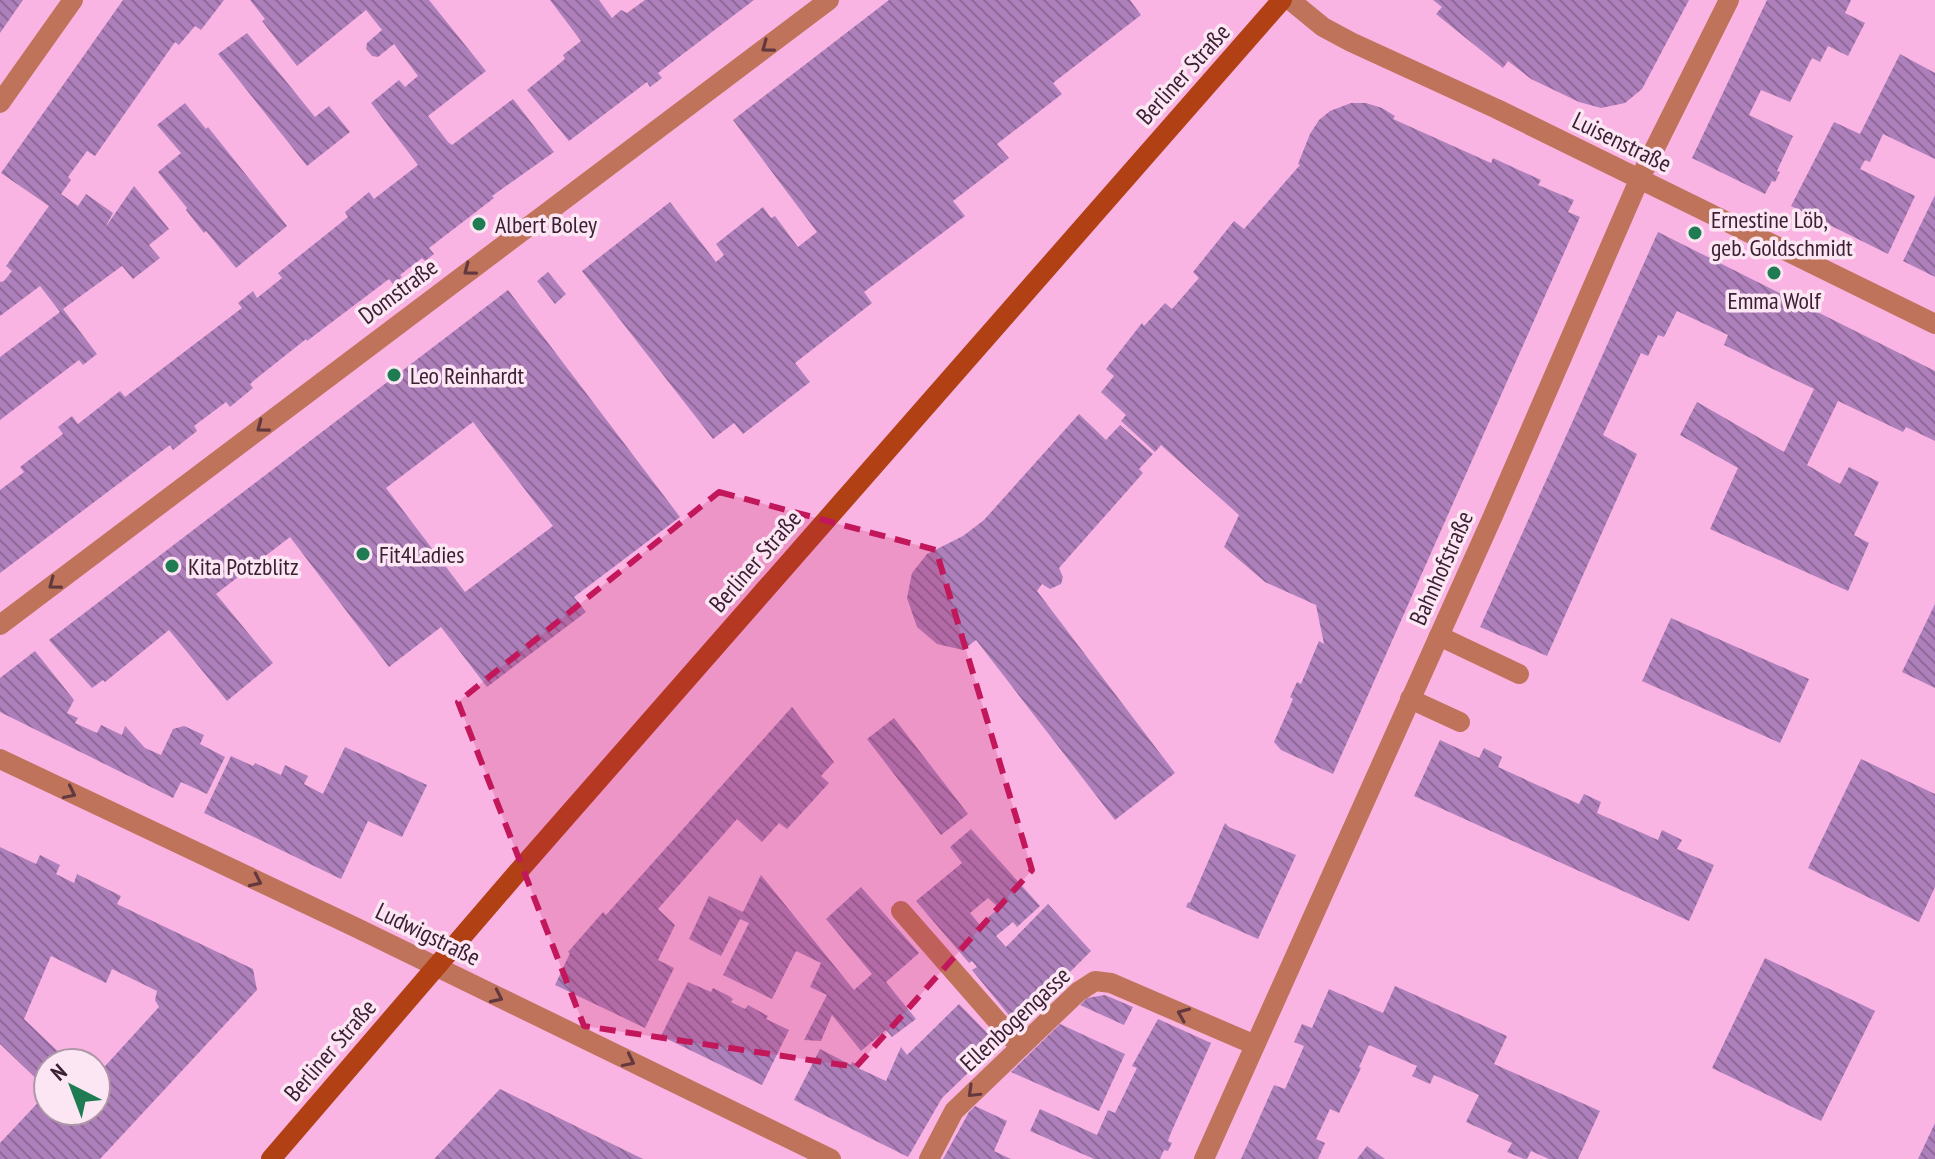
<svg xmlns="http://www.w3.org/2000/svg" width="1935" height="1159" font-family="'PT Sans Narrow',sans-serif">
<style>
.building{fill:url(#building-back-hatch);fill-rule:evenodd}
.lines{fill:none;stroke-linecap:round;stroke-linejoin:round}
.lane{stroke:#bf735a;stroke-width:20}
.street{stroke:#bf735a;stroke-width:20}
.secondary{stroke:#b14015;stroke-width:20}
.oneway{stroke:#63393f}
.marked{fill:#c2185b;fill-opacity:0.2;stroke:#c2185b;stroke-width:6;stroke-dasharray:16 10;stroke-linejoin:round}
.poi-dot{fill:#1f7b51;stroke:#fce6f4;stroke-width:3}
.labels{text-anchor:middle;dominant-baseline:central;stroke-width:7;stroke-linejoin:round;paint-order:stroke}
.street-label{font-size:24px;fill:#3b2033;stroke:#fce6f4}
.poi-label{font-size:24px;fill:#3b2033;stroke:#fce6f4;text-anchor:start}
</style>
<defs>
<pattern id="building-back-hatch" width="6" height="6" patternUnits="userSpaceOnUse" patternTransform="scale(2)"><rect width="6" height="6" fill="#ae80bb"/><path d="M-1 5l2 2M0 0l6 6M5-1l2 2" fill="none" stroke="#8f6899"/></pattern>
</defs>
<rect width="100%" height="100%" fill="#f9b4e3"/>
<path class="building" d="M0,0H23L0,33Z
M123,0H224L201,30L195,26L179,45L175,42L95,156L87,151L68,177L71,180L61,194L78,206L86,194L113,213L105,228L134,186L169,229L149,245L160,258L133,279L122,266L63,309L97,354L83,365L79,360L0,420V357L60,312L40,286L0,316V282L4,281L12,271L6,266L49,206L1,173Z
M250,0H429L486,71L428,116L448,142L452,145L513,99L554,152L492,196L494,198L429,248L434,254L425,261L422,258L400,275L402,277L393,284L389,279L307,341L306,339L257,378L250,384L253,388L230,407L226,402L194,426L197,431L173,450L170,445L0,573V490L24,472L20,467L63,434L58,427L72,416L78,424L120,391L125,397L242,308L238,303L253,291L257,298L282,278L278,273L348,217L345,212L369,192L374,199L418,165L371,103L399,80L405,87L418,76L394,44L378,57L372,56L366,49L367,43L382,30L366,10L297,66L262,21L265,19Z
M550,0H599L612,18L621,10L627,13L645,0H754L658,73L662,78L650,87L647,82L569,141L527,90L565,59L563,55L581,41Z
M889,0H1130L1141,15L1053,83L1062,94L997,144L1009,158L953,201L965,216L864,292L872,303L795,363L810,382L743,434L734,423L713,439L582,271L670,202L716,262L724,255L716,244L763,207L771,218L775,216L798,247L817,232L733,120Z
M1433,0H1689L1642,89L1625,103L1601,108L1579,102L1531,79L1508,61L1503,68L1436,14L1442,7Z
M1767,0H1851L1845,13L1865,23L1848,56L1828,46L1820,62L1812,58L1790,102L1761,90L1749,115L1793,136L1777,171L1780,172L1775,182L1772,181L1765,194L1692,158Z
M247,33L315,117L329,106L350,132L307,166L218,54Z
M1900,54L1935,73V159L1883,134L1870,162L1865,160L1860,169L1915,196L1888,254L1791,206L1834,122L1860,134Z
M185,103L206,129L208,127L287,226L236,268L206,231L204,233L186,210L187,208L158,172L181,153L157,125Z
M1351,103H1366L1382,108L1395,116L1393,119L1491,163L1493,158L1541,180L1538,185L1574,200L1568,212L1580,217L1333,774L1281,750L1274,742L1293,699L1290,697L1297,682L1301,684L1319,641L1324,644L1316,605L1265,582L1224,547L1239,515L1161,445L1155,452L1121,421L1126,415L1101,392L1114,376L1106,369L1142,323L1144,326L1165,303L1172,309L1199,278L1193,272L1234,221L1244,229L1300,165L1298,164L1310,134L1319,120L1330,111Z
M1935,195V277L1903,261Z
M1658,232L1935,371V441L1906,427L1903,432L1838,401L1807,465L1840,484L1849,467L1879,482L1854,535L1869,543L1848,591L1710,529L1738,468L1680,435L1697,402L1784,452L1814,389L1724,345L1728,335L1677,311L1664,337L1658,335L1648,356L1641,353L1603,435L1637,454L1547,656L1480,627Z
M548,272L566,294L555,304L537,281Z
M508,290L680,517L574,597L586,612L487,687L441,627L389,667L290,537L216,594L273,663L227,701L169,630L105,682L103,680L92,688L49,640ZM473,422L553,526L465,592L386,488Z
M1079,414L1106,440L1120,425L1153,454L1139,469L1143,473L1059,568L1063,577L1061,584L1050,589L1042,584L1037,591L1175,773L1115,820L980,645L976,640L963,650L937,644L917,627L907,598L912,573L927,554L963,536L984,520Z
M1935,604V688L1902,672Z
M1671,618L1809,679L1780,743L1642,681Z
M35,651L74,700L67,713L78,718L75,723L97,733L101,725L122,735L125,726L145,748L161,755L173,729L184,726L204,735L200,744L225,757L207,794L181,782L173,798L0,712V678Z
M792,707L834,762L821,776L829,783L787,829L779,823L762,842L737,819L658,909L675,925L658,960L674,968L645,1028L555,985L570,953L568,952L603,912L606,915Z
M894,718L968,814L941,835L867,739Z
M1440,740L1479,758L1484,748L1502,757L1498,767L1579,804L1584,794L1601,802L1597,813L1658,840L1662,830L1682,840L1677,849L1714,865L1689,921L1414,796Z
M345,747L427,785L402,837L368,821L341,879L204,813L231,756L253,766L255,763L281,775L285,765L308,776L304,784L323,794Z
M1861,759L1935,794V887L1919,922L1808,868Z
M1225,823L1229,827L1296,855L1258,939L1186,907L1188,902L1190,903Z
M971,829L1040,906L1017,927L1013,922L996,936L1006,947L1048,904L1091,951L1017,1025L972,970L977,967L972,961L969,963L916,901L962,863L950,847ZM988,898L999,908L980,925L970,913Z
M0,847L36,864L40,855L60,865L56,874L74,883L77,874L121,896L117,904L253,969L257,990L100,1159H0V1143L48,1092V1111H96V1076L159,1007L155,1000L157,991L112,969L106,983L51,956L24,1019L67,1060L64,1063H48V1082L44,1086L0,1044Z
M761,875L854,990L872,974L826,919L861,887L919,953L886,982L916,1019L892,1037L886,1030L861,1051L832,1015L821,1041L804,1040L827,995L810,987L821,963L796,951L772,999L723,975L749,923L740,919L721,956L689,939L709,896L743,912Z
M1765,958L1875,1011L1821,1121L1712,1068Z
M688,982L711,992L713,988L729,996L733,999L731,1002L745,1009L748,1005L768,1016L766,1019L789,1030L762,1085L661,1036Z
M1395,986L1507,1036L1494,1064L1600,1111L1578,1159H1549L1531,1151L1527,1159H1524L1507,1152L1512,1143L1466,1122L1479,1095L1434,1075L1430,1084L1412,1076L1417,1066L1369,1045L1359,1067L1361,1068L1339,1113L1330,1109L1316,1139L1325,1143L1318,1159H1241L1274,1085L1285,1089L1289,1080L1304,1046L1294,1042L1302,1024L1312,1028L1329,989L1383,1013Z
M1105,995L1133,1007L1124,1025L1080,1005L1087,998Z
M959,1004L998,1044L942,1098L908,1157L794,1100L820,1049L851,1065L852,1062L859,1065L858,1068L886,1081L901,1047L907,1055Z
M1158,1019L1211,1043L1170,1135L1168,1141L1172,1143L1168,1151L1164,1150L1160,1159H1094L1030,1131L1040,1109L1097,1135L1108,1110L1115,1113L1137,1068L1132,1066Z
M1060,1024L1125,1054L1099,1111L1011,1072Z
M500,1089L643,1159H434Z
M975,1106L1007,1121L994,1151L1011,1159H943L969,1112Z
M1935,1123V1159H1918Z
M1367,1146L1385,1159H1357Z"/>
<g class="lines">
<path class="lane" d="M1439,636L1519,674
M1410,699L1460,722
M901,911L1020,1047"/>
<path class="street" d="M1290,0L1323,27L1351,42L1497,109L1935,324
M0,103L73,0
M0,625L829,0
M0,759L357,928L831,1159
M929,1159L954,1111L1078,992L1095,981L1111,983L1255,1045
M1204,1159L1493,516L1639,180L1729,0"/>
<path class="secondary" d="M271,1159L516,874L1282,0"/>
</g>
<defs><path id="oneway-chevron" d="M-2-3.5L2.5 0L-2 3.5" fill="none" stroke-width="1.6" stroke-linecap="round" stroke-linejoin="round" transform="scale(2)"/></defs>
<g class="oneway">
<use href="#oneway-chevron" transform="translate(767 47) rotate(143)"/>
<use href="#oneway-chevron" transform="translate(469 270) rotate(143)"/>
<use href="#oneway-chevron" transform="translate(262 427) rotate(143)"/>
<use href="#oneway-chevron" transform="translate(54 584) rotate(143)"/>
<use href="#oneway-chevron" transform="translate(70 793) rotate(26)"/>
<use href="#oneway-chevron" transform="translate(256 881) rotate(25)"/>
<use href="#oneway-chevron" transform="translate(497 997) rotate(25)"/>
<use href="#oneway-chevron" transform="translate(1183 1014) rotate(-157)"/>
<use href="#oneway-chevron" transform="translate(629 1061) rotate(26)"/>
<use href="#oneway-chevron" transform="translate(973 1092) rotate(136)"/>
</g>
<path class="marked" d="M719,492L936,550L1032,870L856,1067L584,1026L458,702Z"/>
<g class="poi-dot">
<circle cx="479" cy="224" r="8"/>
<circle cx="1695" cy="233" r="8"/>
<circle cx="1774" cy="273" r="8"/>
<circle cx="394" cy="375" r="8"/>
<circle cx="363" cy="554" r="8"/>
<circle cx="172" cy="566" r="8"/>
</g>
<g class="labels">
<g class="street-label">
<text transform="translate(1183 74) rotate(-48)">Berliner Straße</text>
<text transform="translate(1622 142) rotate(26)">Luisenstraße</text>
<text transform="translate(398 291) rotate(-37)">Domstraße</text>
<text transform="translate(755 561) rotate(-49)">Berliner Straße</text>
<text transform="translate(1441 568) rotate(-66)">Bahnhofstraße</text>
<text transform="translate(428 934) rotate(26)">Ludwigstraße</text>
<text transform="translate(1015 1019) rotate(-43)">Ellenbogengasse</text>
<text transform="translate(330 1050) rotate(-49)">Berliner Straße</text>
</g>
<g class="poi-label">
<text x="1711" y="219">Ernestine Löb,<tspan x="1711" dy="28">geb. Goldschmidt</tspan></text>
<text x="495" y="224">Albert Boley</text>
<text x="1774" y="300" text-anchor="middle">Emma Wolf</text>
<text x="410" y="375">Leo Reinhardt</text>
<text x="379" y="554">Fit4Ladies</text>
<text x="188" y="566">Kita Potzblitz</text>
</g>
</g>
<g transform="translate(72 1087) rotate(318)"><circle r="38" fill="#fce6f4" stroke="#af97a7" stroke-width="2"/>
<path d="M0-6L14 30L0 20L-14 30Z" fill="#1f7b51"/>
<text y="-12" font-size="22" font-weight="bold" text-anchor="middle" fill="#3b2033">N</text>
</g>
</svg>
